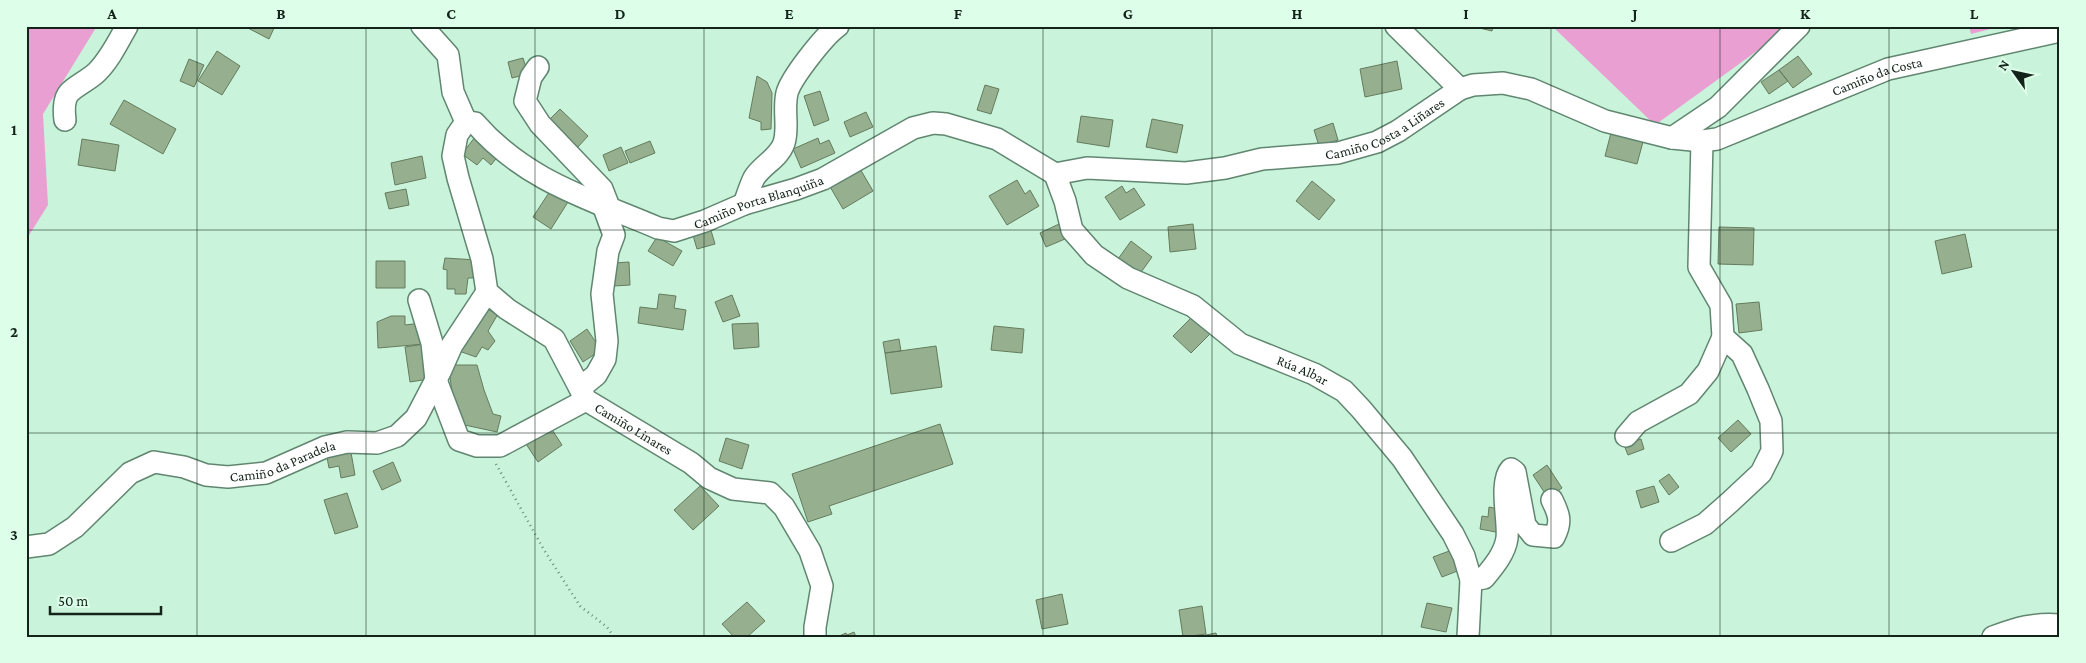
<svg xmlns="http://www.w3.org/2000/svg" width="2086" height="663" font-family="'Crimson Pro',serif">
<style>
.green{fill:#ea9fd3}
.building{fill:#96b08f;stroke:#647c5d}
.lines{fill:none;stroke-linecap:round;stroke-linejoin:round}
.minor-casing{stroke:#608670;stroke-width:24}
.path{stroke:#6d8a79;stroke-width:2.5;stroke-dasharray:1 4;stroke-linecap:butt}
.minor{stroke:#fff;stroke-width:21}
.grid{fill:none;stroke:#14241b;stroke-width:1;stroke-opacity:0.55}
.labels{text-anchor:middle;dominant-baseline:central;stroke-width:5;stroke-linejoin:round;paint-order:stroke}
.street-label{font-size:14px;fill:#14241b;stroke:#ddfee9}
.neatline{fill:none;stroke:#14241b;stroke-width:2}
.grid-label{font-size:16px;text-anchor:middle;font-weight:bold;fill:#14241b}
</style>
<rect width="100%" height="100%" fill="#c9f3da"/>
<path class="green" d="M26,26H97L43,114L48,205L26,240Z
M1552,26H1782L1783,32L1655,125Z
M1969,26H2002L1971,34Z"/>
<path class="building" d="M244,26H275L269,39Z
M1471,26H1493L1492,31Z
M217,51L240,66L222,95L198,81Z
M1798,56L1812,74L1793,88L1779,70Z
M523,58L528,74L512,78L508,62Z
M189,59L204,65L194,87L180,81Z
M1397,61L1402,89L1365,97L1360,69Z
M1779,70L1788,81L1769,94L1761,82Z
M757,76L767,82L772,93L771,129L761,130V122L749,118Z
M985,85L999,89L991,114L977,110Z
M820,91L829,120L814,126L804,96Z
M124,100L176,129L163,154L110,124Z
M560,109L588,136L577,148L548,121Z
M866,112L873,127L850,137L844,122Z
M1081,116L1113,120L1109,147L1077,142Z
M1152,119L1183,125L1177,153L1146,147Z
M1333,123L1338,140L1319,146L1314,130Z
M1612,129L1644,138L1637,164L1605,156Z
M475,137L499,155L491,165L483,158L477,165L462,154Z
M818,138L820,144L829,140L835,153L801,168L793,149Z
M82,139L119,145L115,171L78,165Z
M650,141L655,153L630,163L625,151Z
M621,147L628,163L609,171L603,155Z
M422,156L426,178L395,185L391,163Z
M859,167L873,191L843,209L829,185Z
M1017,180L1025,194L1030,190L1039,206L1007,225L989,196Z
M1312,181L1335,200L1319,220L1296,201Z
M1122,186L1126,193L1134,188L1145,205L1120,220L1105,197Z
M406,189L409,205L389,209L385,193Z
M550,191L568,202L551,229L533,217Z
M1059,224L1065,239L1046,247L1040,233Z
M1193,224L1196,249L1170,252L1168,227Z
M710,227L715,244L697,249L692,232Z
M1719,227L1754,228L1753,265L1718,264Z
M1965,234L1972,267L1942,274L1935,241Z
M657,237L682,251L673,266L648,251Z
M1131,241L1152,257L1139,275L1118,259Z
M445,258L477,260L480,278H468L466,294H455V289H447V270L443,269Z
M376,261H405V288H376Z
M629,262L630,285L614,286L613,263Z
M659,294L676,296L674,308L686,310L683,330L638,323L640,307L657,309Z
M732,295L740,316L723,322L715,302Z
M1759,302L1762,330L1739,333L1736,304Z
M484,308L498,314L488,331L495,341L488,350L482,347L476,357L459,351Z
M391,316H405V325L421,323L424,344L378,348L377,322Z
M1193,316L1211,333L1191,353L1173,336Z
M758,323L759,347L734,349L732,324Z
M994,326L1024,329L1022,353L991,350Z
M587,329L601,350L583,362L570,341Z
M899,339L901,351L885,353L883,342Z
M424,344L429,379L410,382L405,347Z
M936,346L942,387L891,394L885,353Z
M453,365H477L484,390L493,414L501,416L497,432L460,424L453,399L449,370Z
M1738,420L1751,434L1731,452L1718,438Z
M940,424L953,464L829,506L832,514L808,522L792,474Z
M549,425L562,445L538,462L524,441Z
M726,438L749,445L742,469L719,461Z
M1641,439L1644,449L1628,455L1624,445Z
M350,447L355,475L341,478L339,466L329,468L326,452Z
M393,462L401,481L382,490L373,471Z
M1547,465L1562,488L1548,498L1533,475Z
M1669,474L1679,487L1669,495L1659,481Z
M700,486L719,506L693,530L674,510Z
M1654,486L1659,502L1641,508L1636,491Z
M347,493L358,527L335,534L324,500Z
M1489,507L1498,509L1501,533L1480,529L1482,516L1488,517Z
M1452,550L1460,570L1442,577L1433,557Z
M1062,594L1068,624L1042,629L1036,600Z
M747,602L765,621L747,637H734L722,624Z
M1427,603L1452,608L1446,632L1421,627Z
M1202,606L1206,634L1183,637L1179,610Z
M854,632L856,637H837L846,633L847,635Z
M1216,633L1217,637H1196Z"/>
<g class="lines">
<g class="minor-casing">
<g id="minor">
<path d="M422,26L448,55L453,92L466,122"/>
<path d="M1396,26L1460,89"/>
<path d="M538,67L531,77L525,101L540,124L602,189L609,207"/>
<path d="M65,120C64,112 63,100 69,93C75,86 89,80 97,72C110,59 118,42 127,26"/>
<path id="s1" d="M466,122L457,135L453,156L458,178L482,259L487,292L507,309L554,339L586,400L691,463L709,478L733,489L770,493L784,507L810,551L822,586L815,627V637"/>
<path id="s2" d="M466,122L475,123C525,181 590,199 658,228L674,231L705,221L744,204L796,189L823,179L913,128L933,123L946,124L997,139L1055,174"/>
<path d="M1672,138L1718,107L1799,26"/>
<path id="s3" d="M1055,174L1087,168L1186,173L1225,168L1262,159L1338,153L1377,142L1398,131L1460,89L1473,85L1503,83L1531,89L1605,121L1672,138L1702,141L1717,139L1888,69L2060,31"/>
<path id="s4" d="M1055,174L1065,201L1072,230L1094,255L1128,278L1193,306L1240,344L1314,374L1344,391L1361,409L1402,458L1453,534L1464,556L1471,580L1468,637"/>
<path d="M744,204C747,196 750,186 754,178C762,165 779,158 784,143C789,128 783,110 787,93C791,78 824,36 838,26"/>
<path d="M419,300L432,343L436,380L459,440L477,446H500L586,400"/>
<path d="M580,388L596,375L605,359L607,341L602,294L608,251L614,235L603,205"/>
<path d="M1626,436L1638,422L1689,394L1708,371L1723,337"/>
<path d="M1671,541L1705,524L1730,502L1761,473L1772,451L1771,421L1758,389L1742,354L1723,337L1721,305L1699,267L1702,141"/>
<path id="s5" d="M26,547L49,544L75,527L130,473L154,462L184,467L206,475L228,477L266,473L325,447L347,442L377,443L397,436L416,418L440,372L452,345L487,292"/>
<path d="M1471,580L1484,578C1494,566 1505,553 1507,538C1509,520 1499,482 1511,469L1515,472L1525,525L1533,535L1554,537C1562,522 1559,514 1552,500"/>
<path d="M1993,637C2018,628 2033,623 2060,625"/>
</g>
</g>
<path class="path" d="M496,464L544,550L580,606L607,627L614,637"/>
<use href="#minor" class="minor"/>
</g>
<path class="grid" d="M197,26V637M366,26V637M535,26V637M704,26V637M874,26V637M1043,26V637M1212,26V637M1382,26V637M1551,26V637M1720,26V637M1889,26V637M26,230H2060M26,433H2060"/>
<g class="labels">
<g class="street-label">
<text stroke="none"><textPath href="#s3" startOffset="864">Camiño da Costa</textPath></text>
<text stroke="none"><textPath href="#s3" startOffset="338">Camiño Costa a Liñares</textPath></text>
<text stroke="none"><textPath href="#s2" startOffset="328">Camiño Porta Blanquiña</textPath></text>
<text stroke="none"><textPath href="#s4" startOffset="332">Rúa Albar</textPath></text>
<text stroke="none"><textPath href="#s1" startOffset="384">Camiño Linares</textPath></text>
<text stroke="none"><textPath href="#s5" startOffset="291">Camiño da Paradela</textPath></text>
</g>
</g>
<rect width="2086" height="663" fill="none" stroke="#ddfee9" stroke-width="55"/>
<g transform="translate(2014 72) rotate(303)" stroke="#ddfee9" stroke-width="4" paint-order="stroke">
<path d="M0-4L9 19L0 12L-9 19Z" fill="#14241b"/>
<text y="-8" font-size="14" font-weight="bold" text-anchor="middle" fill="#14241b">N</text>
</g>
<path d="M50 606v8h111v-8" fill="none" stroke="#14241b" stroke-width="2.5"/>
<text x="58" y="606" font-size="15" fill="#14241b" stroke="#ddfee9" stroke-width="4" paint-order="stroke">50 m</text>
<rect x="28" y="28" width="2030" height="608" class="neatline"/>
<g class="grid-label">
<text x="112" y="19">A</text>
<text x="281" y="19">B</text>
<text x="451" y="19">C</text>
<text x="620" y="19">D</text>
<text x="789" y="19">E</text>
<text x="958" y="19">F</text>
<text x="1128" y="19">G</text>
<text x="1297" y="19">H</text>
<text x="1466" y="19">I</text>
<text x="1635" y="19">J</text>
<text x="1805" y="19">K</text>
<text x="1974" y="19">L</text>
<text x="14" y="135">1</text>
<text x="14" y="337">2</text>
<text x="14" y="540">3</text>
</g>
</svg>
